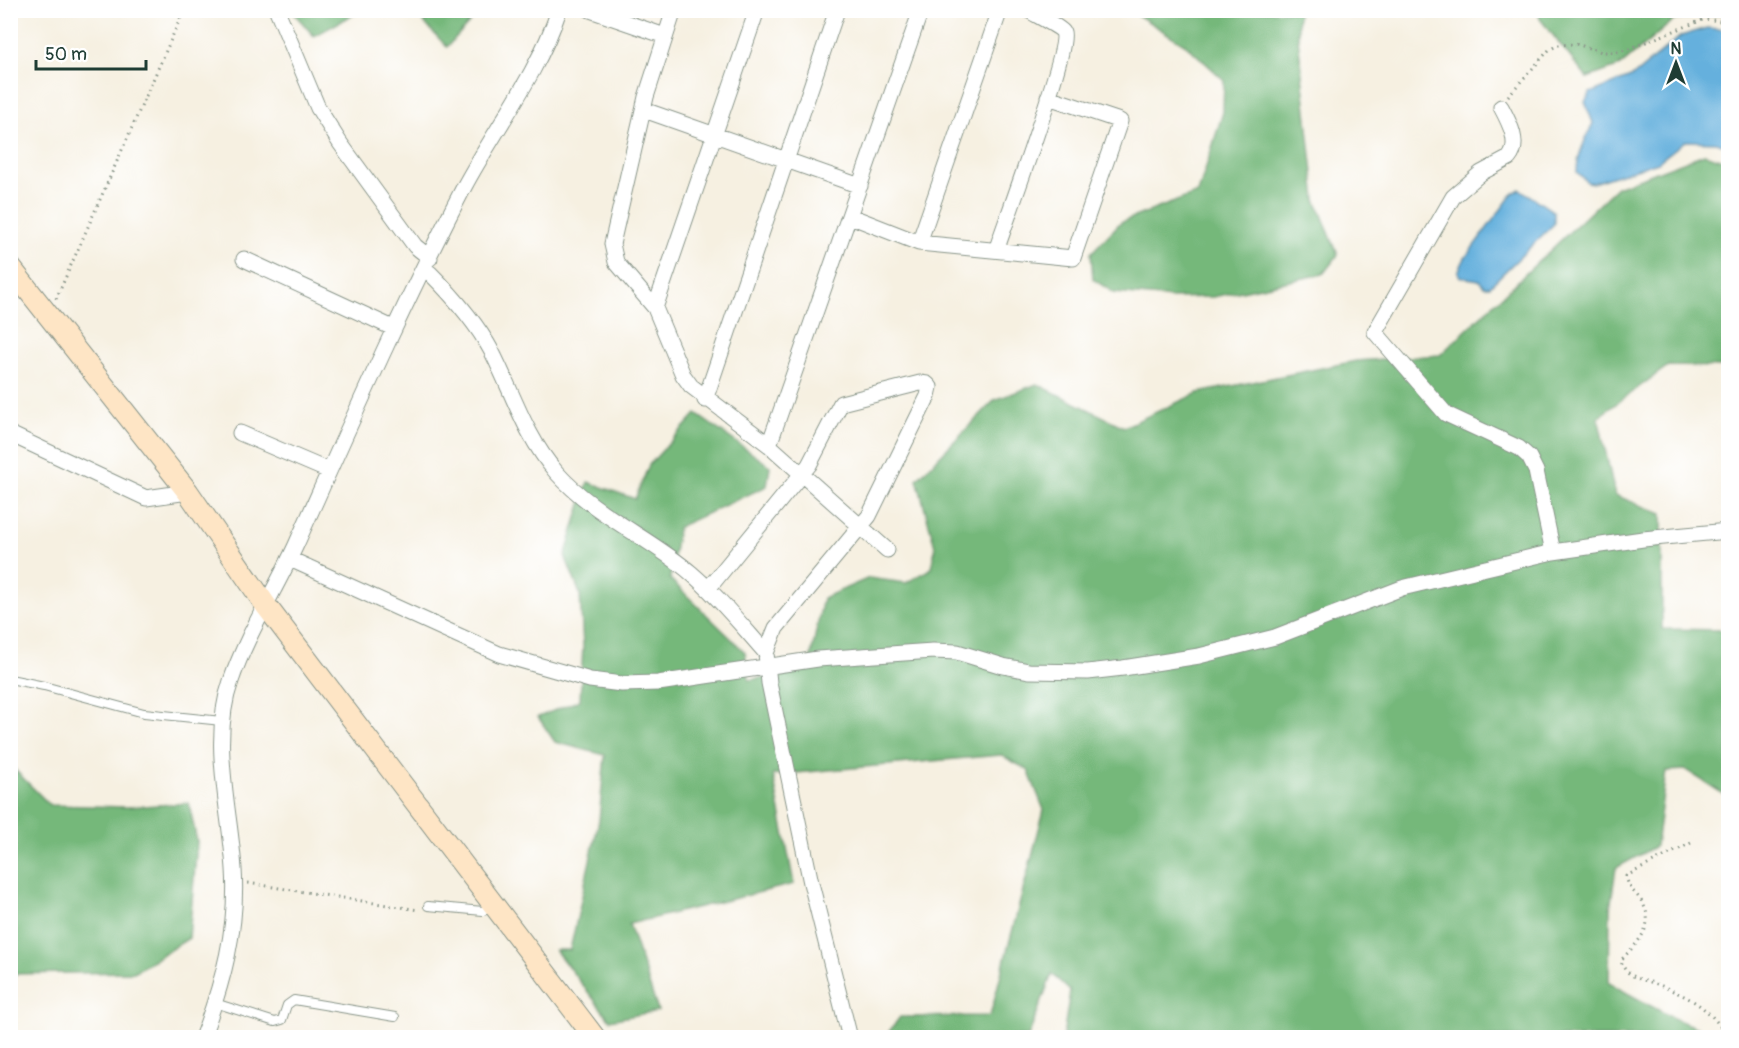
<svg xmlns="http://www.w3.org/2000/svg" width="1739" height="1048" font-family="Pangolin,sans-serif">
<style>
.forest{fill:#75b87a;stroke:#4a7a57;stroke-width:1.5}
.water{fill:#65b0dd;stroke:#427688;stroke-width:1.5}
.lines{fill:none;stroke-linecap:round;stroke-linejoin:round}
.lane-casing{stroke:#8a968a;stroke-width:10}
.street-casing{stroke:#8a968a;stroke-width:17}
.secondary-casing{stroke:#8a968a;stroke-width:23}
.path{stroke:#8a968a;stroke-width:3;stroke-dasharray:1.5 4.5;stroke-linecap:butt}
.lane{stroke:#fff;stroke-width:8}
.street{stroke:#fff;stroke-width:15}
.secondary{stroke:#fee5c5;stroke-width:21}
</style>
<rect width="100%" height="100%" fill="#fff"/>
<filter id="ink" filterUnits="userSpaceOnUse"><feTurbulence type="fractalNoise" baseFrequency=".0167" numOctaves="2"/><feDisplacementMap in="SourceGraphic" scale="12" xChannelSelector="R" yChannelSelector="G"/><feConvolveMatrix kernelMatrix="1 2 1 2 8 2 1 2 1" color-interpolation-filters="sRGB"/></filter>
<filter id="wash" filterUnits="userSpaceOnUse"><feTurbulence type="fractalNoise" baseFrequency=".008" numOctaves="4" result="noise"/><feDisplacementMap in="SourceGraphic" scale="24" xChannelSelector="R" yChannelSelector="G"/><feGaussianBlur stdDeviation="1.35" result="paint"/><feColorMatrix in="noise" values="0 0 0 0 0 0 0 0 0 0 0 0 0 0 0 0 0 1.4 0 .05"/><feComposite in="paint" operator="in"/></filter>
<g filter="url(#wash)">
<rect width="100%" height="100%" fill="#f6f0e1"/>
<path class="forest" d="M1728,10V13L1674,20L1620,66L1587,78L1540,19L1538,11Z
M292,11H360L314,36Z
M413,11H480L447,47Z
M1131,11H1298V38L1316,200L1338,255L1323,274L1213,297L1173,298L1114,293L1093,279L1091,253L1121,222L1198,193L1223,112L1224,80L1186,45Z
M1704,154L1728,161V367L1668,366L1598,417L1615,495L1662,514V629L1728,630V797L1686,770L1666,771L1656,846L1616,868L1610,909L1609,983L1673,1018L1700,1029L1706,1037H1063L1070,991L1052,974L1028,1037H885L900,1017L990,1016L1044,810L1028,770L1001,755L773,775L794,884L629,924L658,1011L610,1020L555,950H570L599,820L605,755L555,742L538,717L580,700L583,646L580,594L565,556L588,482L635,499L649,465L696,414L770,466L767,486L678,527L670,579L745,652L749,680L808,670L823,598L869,578L906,583L932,568L935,547L917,479L995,400L1037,384L1124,427L1198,393L1356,361L1440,355L1617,187Z
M10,765L50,805L127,807L189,803L197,842L189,938L134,972L11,974Z"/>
<path class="water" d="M1707,28L1728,30V146L1716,142L1685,141L1658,162L1593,183L1587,182L1577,172C1577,154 1586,139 1593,123L1585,102L1590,93L1633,76L1681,36Z
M1520,189L1554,212V224L1490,286H1484L1479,280L1460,277L1458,272L1465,258L1513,193Z"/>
</g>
<g filter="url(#ink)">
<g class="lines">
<g class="lane-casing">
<path id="lane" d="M10,679L44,686L144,713L222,721
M428,906L483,911L492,908
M215,1003L275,1022L282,1020L287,1005L294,1000L395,1017"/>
</g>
<g class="street-casing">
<path id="street" d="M277,10L318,108L340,143L415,246L430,258
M590,10L665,36
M674,10L646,97L612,244L616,262L655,308L683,375L691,386L769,445L887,550
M1501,107C1509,122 1521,144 1509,158L1481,173L1453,197L1375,332L1446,414L1519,448L1529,457L1536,471L1553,552
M644,110L860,186
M850,216L919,243L1073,258L1120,121L1048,97
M919,243L1000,10
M997,248C1006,221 1070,48 1063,32C1060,27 1034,14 1028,10
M244,259L393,328
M424,270L430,273C454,297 476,322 492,352C513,393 525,436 556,472C594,515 649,537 691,573C719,597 742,626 766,653
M655,308L757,10
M705,400L837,10
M240,433L329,471
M10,434L146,498L188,492
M769,445L921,10
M290,559L499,654L590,680L622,684L658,683L818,659L933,651L957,652L1003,666L1029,671L1088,672L1123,668L1199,656L1275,637L1402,588L1553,552L1643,539L1728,531
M708,589L809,465L841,403L920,383L927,384L930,387L928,396L869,516L776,628L766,653L769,683L811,883L850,1038
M202,1038C223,983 238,928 234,869C230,809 210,740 231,681C247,634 275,591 296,545C350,425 403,304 464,187C495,129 538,74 559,10"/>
</g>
<g class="secondary-casing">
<path id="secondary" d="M10,267L188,492L267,607L595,1038"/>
</g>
<path class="path" d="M1508,96L1549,50L1558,45L1576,44L1602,52H1620L1705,19L1728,22
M56,299L184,10
M1691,843L1626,876C1630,893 1636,891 1643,904C1656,927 1636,944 1621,960C1625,980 1646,979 1662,986C1673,991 1686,996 1696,1003C1710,1012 1719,1024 1728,1037
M248,883L419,910"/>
<use href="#lane" class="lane"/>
<use href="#street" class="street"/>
<use href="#secondary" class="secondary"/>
</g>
</g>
<rect width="1739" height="1048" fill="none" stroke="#fff" stroke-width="36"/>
<g transform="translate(1676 63)" stroke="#ffffff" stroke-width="4.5" paint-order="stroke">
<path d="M0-4.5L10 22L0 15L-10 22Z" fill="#1f3d34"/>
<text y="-9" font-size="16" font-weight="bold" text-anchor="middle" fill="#1f3d34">N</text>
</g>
<path d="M36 60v9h110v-9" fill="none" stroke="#1f3d34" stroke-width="3"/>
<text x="45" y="60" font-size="18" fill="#1f3d34" stroke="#ffffff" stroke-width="4.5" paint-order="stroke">50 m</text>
</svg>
